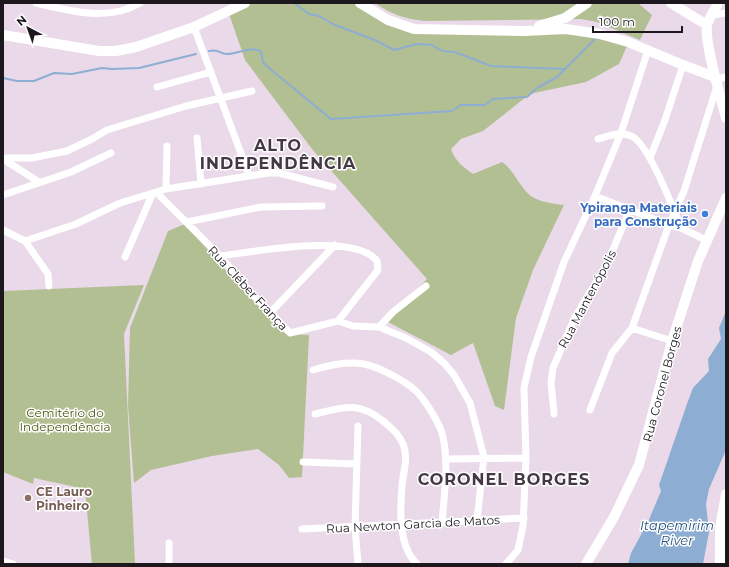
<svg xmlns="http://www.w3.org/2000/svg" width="729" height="567" font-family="Montserrat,sans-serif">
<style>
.green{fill:#b2bf92}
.water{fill:#8daed2}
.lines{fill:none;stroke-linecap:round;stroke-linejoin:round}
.stream{stroke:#8daed2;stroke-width:2}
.street{stroke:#fff;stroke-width:7}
.secondary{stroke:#fff;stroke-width:10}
.shop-dot{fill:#3f7fe0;stroke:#fff;stroke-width:1.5}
.education-dot{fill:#8d6e63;stroke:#fff;stroke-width:1.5}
.labels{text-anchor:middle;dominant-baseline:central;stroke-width:3;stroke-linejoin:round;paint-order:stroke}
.shop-label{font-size:12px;font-weight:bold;fill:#366cbe;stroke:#fff;text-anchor:end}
.street-label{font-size:12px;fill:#1d181d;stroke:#fff}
.park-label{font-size:12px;fill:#4a5912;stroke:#fff}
.education-label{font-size:12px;font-weight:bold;fill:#785e54;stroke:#fff;text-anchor:start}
.water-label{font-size:13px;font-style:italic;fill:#235181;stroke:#fff}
.district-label{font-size:16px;font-weight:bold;letter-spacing:1px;fill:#453845;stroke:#fff}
</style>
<rect width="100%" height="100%" fill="#e9d9e9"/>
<path class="green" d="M248,3H357L396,26L561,28L627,46L619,64L586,82L534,93L526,97L483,131L461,139L451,149C455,161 463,167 473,174L502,162C512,169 516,179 524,189C533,202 550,203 564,205L533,270L516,318L504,410L495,406L473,343L451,355L386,321L427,279L312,149L245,60L228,11Z
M375,3H638L652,15L640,40L597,22L581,19L424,21C406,19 390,14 375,3Z
M185,224L244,291L286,334L309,335L302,477L289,478L279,465L258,449L212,456L151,470L134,483L128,406L130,328L168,231Z
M144,285L124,334L135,564H92L85,489L34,478L33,484L3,472V291Z"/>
<path class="water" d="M726,311V450L709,489L706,504L709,532L703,564H628L631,553L648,522L661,491L659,485L688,401L693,388L709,371L708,359L721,339L719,328Z"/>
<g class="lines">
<path class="stream" d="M294,3L309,14L319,16L335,25L375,40L394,50L417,44L432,45L442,51L455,52L491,66L564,69
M209,51C220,49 220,54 227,54C238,54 249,46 261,51L263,62L269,68L331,119L452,111L461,105H485L493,99L527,97L537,88L557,77L595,39
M3,78L17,81H34L54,73L72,74L102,68L112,69L139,68L196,54"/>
<path class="street" d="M36,3C70,11 108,22 140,3
M712,15L726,13
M194,27L249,175
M716,79L726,77
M157,87L211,72
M197,138L201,184
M598,139C609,136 620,131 631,136C648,142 674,210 681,228
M3,158H32L67,151L92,139L107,130L186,106L252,91
M650,158L665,120L683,65
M3,159L39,182
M166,189L167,146
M157,193L220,256L252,294L290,333L338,321L353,326L379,327L406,338L431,352L445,364L454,375L470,403L484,457L477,520
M3,195L71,172L111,153
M595,196L669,225L681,228L706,240
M187,222L261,207L322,206
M3,230L25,241L48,274L49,286
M25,241L76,224L120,203L166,189L268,173H279L333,187
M220,256C253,252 355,232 377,261L378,270L338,321
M125,257L152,195
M270,313L335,245
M379,327L393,312L426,286
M632,328L672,341
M313,370C330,365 347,361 364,364C379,367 408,382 418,393C426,402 441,425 443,437C449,465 444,495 442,523
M590,410L612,353L632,328L669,225L684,191L717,86
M315,414C343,407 359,401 383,421C391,428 399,434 403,444C409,458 403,472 402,486C400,510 398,546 417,564
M554,414L551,383L553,368L575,317L607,264L630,209
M446,459L526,458
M303,462L356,464
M302,529L524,518
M3,561L13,564
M169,564V543
M358,564L355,527L358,426
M506,564L518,550L523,526L526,458L524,388L531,357L564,262L595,196L621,133L648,50"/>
<path class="secondary" d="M360,3L388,20L414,29L524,31L566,29L600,34L628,42L683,65L715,77
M671,3L707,25
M718,3C715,10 709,18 707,25C704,43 721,98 726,118
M539,26L565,18L587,3
M3,35L99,51H116L136,47L194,27L245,3
M586,564L614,517L639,465L672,341L698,261L726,198
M720,564V528L726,494"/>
</g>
<circle class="shop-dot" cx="705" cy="214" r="4"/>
<circle class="education-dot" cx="28" cy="498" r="4"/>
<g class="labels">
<g class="shop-label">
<text x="697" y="207">Ypiranga Materiais<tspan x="697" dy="14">para Construção</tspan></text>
</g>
<g class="street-label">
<text transform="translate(248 288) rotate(47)">Rua Cléber França</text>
<text transform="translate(587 299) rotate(-62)">Rua Mantenópolis</text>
<text transform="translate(662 384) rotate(-75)">Rua Coronel Borges</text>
<text transform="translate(413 524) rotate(-3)">Rua Newton Garcia de Matos</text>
</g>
<g class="park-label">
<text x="65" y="412">Cemitério do<tspan x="65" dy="14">Independência</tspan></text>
</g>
<g class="education-label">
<text x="36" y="491">CE Lauro<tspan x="36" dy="14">Pinheiro</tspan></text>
</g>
<g class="water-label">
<text x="677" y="525">Itapemirim<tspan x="677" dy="15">River</tspan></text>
</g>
<g class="district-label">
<text x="278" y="145">ALTO<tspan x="278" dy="18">INDEPENDÊNCIA</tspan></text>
<text x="504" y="479">CORONEL BORGES</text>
</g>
</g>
<rect width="729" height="567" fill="none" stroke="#1d181d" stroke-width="8"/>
<g transform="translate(28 28) rotate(319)" stroke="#ffffff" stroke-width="3" paint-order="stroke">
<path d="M0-3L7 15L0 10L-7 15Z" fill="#1d181d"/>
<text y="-6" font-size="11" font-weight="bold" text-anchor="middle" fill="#1d181d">N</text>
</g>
<path d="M593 26v6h89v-6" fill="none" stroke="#1d181d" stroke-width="2"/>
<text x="599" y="26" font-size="12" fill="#1d181d" stroke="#ffffff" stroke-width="3" paint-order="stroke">100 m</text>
</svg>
